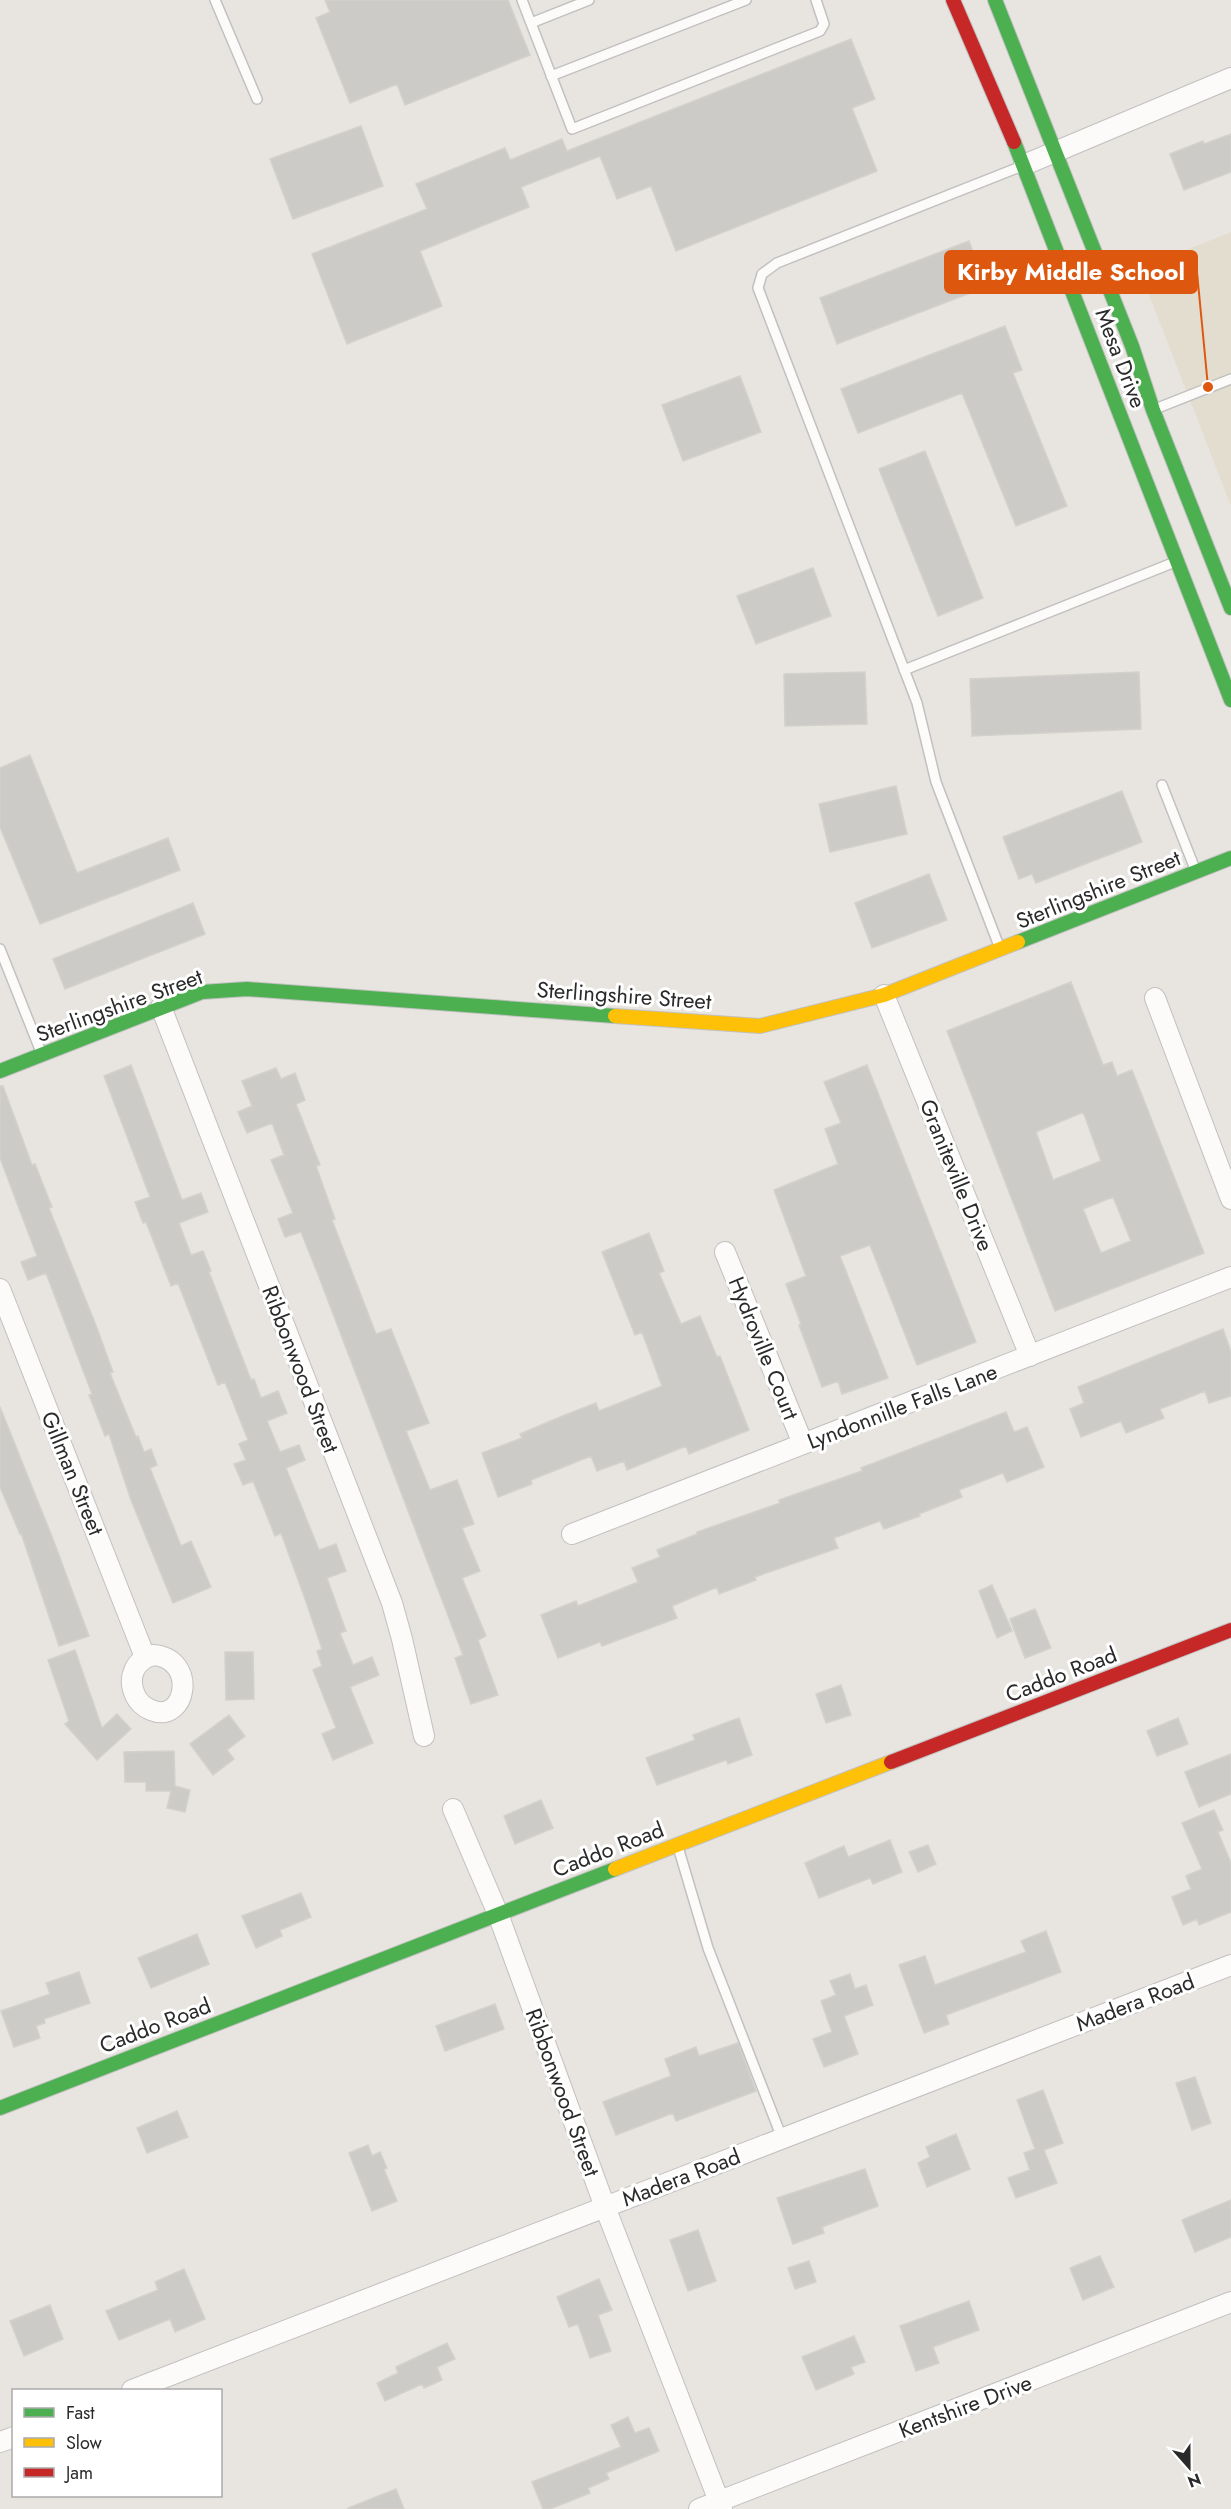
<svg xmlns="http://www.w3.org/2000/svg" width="1231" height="2509" font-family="Jost,sans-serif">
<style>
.education{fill:#e3ddcf}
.building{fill:#cdcbc7;stroke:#d3d1cc;stroke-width:1.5;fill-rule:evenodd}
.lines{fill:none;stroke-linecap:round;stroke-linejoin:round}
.lane-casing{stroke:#c1c1c1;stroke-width:12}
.street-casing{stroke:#c1c1c1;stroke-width:22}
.fast-casing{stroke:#c1c1c1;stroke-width:16}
.slow-casing{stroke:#c1c1c1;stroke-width:16}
.jam-casing{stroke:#c1c1c1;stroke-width:16}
.lane{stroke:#fcfbfa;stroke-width:9}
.street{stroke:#fcfbfa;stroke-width:20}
.fast{stroke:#4caf50;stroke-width:14}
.slow{stroke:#ffc107;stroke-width:14}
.jam{stroke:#c62828;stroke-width:14}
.labels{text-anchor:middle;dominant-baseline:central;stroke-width:6;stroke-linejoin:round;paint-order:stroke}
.street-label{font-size:22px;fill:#2a2a2a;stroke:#fff}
.leader{fill:none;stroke:#de570e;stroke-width:2}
.callout-dot{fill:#de570e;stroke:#fff;stroke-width:2}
.callout{fill:#de570e;stroke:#de570e;stroke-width:2}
.callout-label{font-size:24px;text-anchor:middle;font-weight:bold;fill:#fff}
</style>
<rect width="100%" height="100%" fill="#e8e5e0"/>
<path class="education" d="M1231,232V506L1139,269Z"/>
<path class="building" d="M325,0H508L530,55L405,105L397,84L350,103L316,18L330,12Z
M851,39L875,99L852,108L877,171L676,251L651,186L617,199L600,156L521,187L529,207L420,251L442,306L347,344L312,254L427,209L416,184L505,148L510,160L562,139L567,151Z
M361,126L383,186L293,219L270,159Z
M1231,134V172L1184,190L1170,154L1203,141L1204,144Z
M969,241L986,287L837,344L820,298Z
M1005,326L1022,370L1013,373L1067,506L1016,526L962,393L858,433L841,389Z
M740,376L761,432L683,461L662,405Z
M925,451L983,598L938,616L879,469Z
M813,568L831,616L756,644L737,596Z
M865,672L867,724L785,726L784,674Z
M1139,672L1141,729L972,736L970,679Z
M30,755L77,873L168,838L180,870L40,924L0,827V768Z
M896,786L907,834L830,852L819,804Z
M1122,791L1142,842L1036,883L1032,874L1019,879L1003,837Z
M929,874L947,920L872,948L855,903Z
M193,903L205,934L65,989L53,959Z
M1071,982L1103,1065L1112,1062L1117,1076L1132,1070L1204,1253L1055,1311L947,1031ZM1081,1113L1084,1114L1101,1161L1053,1180L1036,1132ZM1113,1197L1131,1241L1101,1253L1083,1209Z
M131,1065L182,1200L201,1193L208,1212L179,1223L191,1255L203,1251L211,1271L209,1272L251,1380L254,1379L261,1398L278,1391L287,1413L267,1421L280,1452L299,1445L305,1460L286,1468L319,1550L336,1544L346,1571L327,1578L346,1631L340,1633L353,1665L372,1657L379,1675L350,1687L373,1743L333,1760L322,1734L336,1728L313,1670L322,1666L317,1651L322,1649L304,1596L281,1533L275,1536L253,1481L243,1485L234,1464L246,1460L239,1444L248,1440L225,1382L218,1385L178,1283L171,1286L146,1222L143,1223L135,1202L150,1197L104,1076Z
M867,1065L976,1342L917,1365L870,1245L840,1256L888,1378L842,1394L838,1381L822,1387L799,1325L801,1324L786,1284L806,1276L774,1190L838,1164L825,1129L841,1123L824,1082Z
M276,1068L281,1079L295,1073L305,1100L296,1104L320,1165L316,1166L335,1219L332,1220L376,1334L391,1329L429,1423L406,1431L430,1490L457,1480L474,1524L462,1528L480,1571L462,1578L486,1636L478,1640L498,1695L471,1704L455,1658L463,1655L319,1277L301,1232L285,1237L278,1219L293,1213L271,1160L284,1155L272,1123L247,1133L238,1112L252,1106L242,1081Z
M0,1086H3L32,1165L35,1164L52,1207L49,1208L97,1328L113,1372L110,1373L136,1437L138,1436L144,1452L151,1449L157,1465L150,1468L181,1546L191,1541L211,1587L173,1603L131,1500L109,1434L105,1436L89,1395L92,1394L46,1273L28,1280L21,1262L37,1256L0,1158Z
M649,1233L664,1271L659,1273L681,1324L700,1316L717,1357L720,1356L749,1430L689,1454L686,1446L627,1470L624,1461L597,1471L591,1456L531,1480L532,1484L498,1497L482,1453L522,1438L520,1434L560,1417L596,1403L599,1411L662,1386L642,1332L635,1335L602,1252Z
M1223,1329L1231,1352V1396L1209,1403L1205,1391L1160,1409L1164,1418L1126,1433L1121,1421L1081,1437L1070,1409L1084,1403L1078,1387Z
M0,1407L53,1539L89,1636L59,1646L21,1533L20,1534L0,1487Z
M1006,1412L1014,1432L1027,1427L1044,1467L1007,1482L1003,1473L959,1490L962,1497L919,1514L920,1516L884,1529L880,1521L834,1538L838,1548L755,1577L756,1580L719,1594L717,1587L672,1606L677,1618L602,1646L600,1642L558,1658L541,1615L576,1601L578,1606L638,1582L632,1568L660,1557L657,1550L697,1534V1532L780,1503L779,1500L862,1471L861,1468Z
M992,1585L1012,1631L997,1638L979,1591Z
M1035,1609L1051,1648L1025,1658L1010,1619Z
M75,1650L102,1728L117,1714L131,1729L97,1760L65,1724L69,1721L48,1660Z
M225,1652H253L254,1699L226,1700Z
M841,1685L851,1715L826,1723L816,1694Z
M229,1715L245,1736L227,1750L234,1759L213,1775L190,1744Z
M739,1718L752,1755L728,1764L726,1760L657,1785L646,1758L695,1740L693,1735Z
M1178,1718L1188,1744L1157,1756L1147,1731Z
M174,1751L175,1786L190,1790L185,1812L167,1808L171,1791H146V1782H125L124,1752Z
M1231,1754V1794L1199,1807L1185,1772Z
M541,1800L553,1828L515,1844L504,1816Z
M1214,1810L1223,1830L1218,1832L1231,1863V1912L1199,1925L1197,1919L1183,1925L1172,1897L1191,1889L1186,1876L1202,1869L1182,1823Z
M890,1840L902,1872L873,1884L870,1878L819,1898L805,1863L844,1846L848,1857Z
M928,1845L936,1864L918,1872L909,1852Z
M301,1893L311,1917L280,1930L282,1936L256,1948L242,1916Z
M1046,1931L1061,1972L946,2015L949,2024L924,2033L899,1965L925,1956L935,1985L1026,1952L1021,1941Z
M197,1934L209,1964L151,1988L138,1958Z
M79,1972L90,2003L44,2019L45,2023L36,2026L40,2038L14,2047L1,2011L50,1994L46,1983Z
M850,1974L855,1989L866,1985L873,2005L844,2016L858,2054L824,2067L813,2039L832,2032L821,2001L836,1995L830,1981Z
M495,2004L504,2029L445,2051L436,2026Z
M738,2043L756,2091L676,2121L673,2113L616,2135L603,2102L671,2076L665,2059L696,2047L699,2056Z
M1195,2077L1211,2123L1192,2130L1176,2083Z
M1043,2090L1063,2143L1044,2150L1057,2183L1016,2198L1008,2178L1030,2170L1024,2153L1035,2149L1017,2100Z
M177,2111L188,2137L147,2153L137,2128Z
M956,2134L970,2169L927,2187L918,2163L930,2157L926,2147Z
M368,2145L372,2156L380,2152L387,2168L384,2169L397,2201L372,2211L349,2153Z
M865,2169L878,2206L822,2227L824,2233L793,2244L777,2198Z
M1231,2200V2237L1195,2252L1182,2220Z
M698,2230L716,2281L688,2291L670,2240Z
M1100,2256L1114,2287L1083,2300L1070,2268Z
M809,2261L816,2282L795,2289L788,2268Z
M184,2269L205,2319L175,2332L170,2319L119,2340L106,2311L158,2290L155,2282Z
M599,2279L612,2310L598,2315L611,2351L590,2358L578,2324L569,2327L557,2297Z
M969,2301L979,2330L933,2347L939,2363L916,2371L900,2326Z
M50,2305L63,2339L24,2356L10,2321Z
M854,2336L865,2362L851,2367L854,2374L816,2390L802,2357Z
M447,2343L455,2359L437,2367L442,2380L424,2388L422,2384L385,2401L377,2383L398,2373L396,2367Z
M628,2417L635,2433L649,2428L659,2451L606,2473L609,2479L588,2488L590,2493L550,2509H543L532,2482L621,2447L611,2425Z
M396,2489L404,2509H348V2508Z"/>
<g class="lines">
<g class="lane-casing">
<path id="lane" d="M215,0L257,99
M522,0L572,129L820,31L824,24L816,0
M531,23L589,0
M551,76L746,0
M1155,409L1231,379
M904,670L1175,562
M1162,785L1195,869
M999,946L936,782L917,703L758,288L762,274L777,263L1022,166
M0,949L41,1052
M678,1847L708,1948L782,2138"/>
</g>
<g class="street-casing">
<path id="street" d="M1024,165L1231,78
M884,995L1030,1356
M1155,998L1231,1199
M161,1007L392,1603L402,1639L424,1736
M725,1252L803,1444
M0,1289L145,1657
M572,1534L1231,1277
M153,1655C198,1658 187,1725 151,1710C144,1707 138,1702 135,1695C127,1677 135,1660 153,1655Z
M453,1809L498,1914L605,2207L722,2509
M132,2390L1231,1965
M0,2442L14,2437
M699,2509L1231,2302"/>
</g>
<g class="fast-casing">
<path id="fast" d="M995,0L1132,346L1153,410L1231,608
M1014,142L1231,700
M1018,942L1231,858
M0,1071L202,992L247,989L615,1016
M0,2108L615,1869"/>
</g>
<g class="slow-casing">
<path id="slow" d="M615,1016L760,1026L884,995L1018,942
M615,1869L891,1762"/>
</g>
<g class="jam-casing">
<path id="jam" d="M953,0L1014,142
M891,1762L1231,1630"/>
</g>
<use href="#lane" class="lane"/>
<use href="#street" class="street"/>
<use href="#fast" class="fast"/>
<use href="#slow" class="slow"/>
<use href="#jam" class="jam"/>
</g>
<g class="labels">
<g class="street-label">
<text transform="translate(1121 358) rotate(69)">Mesa Drive</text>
<text transform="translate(1098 889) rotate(-22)">Sterlingshire Street</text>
<text transform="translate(624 995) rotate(4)">Sterlingshire Street</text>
<text transform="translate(119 1005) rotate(-20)">Sterlingshire Street</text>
<text transform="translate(957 1175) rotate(68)">Graniteville Drive</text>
<text transform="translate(764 1348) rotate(68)">Hydroville Court</text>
<text transform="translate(301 1369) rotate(69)">Ribbonwood Street</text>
<text transform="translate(902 1406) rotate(-21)">Lyndonnille Falls Lane</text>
<text transform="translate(73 1473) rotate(68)">Gillman Street</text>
<text transform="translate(1061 1674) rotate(-21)">Caddo Road</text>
<text transform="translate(608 1849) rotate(-21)">Caddo Road</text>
<text transform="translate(1135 2002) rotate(-21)">Madera Road</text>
<text transform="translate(155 2025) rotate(-21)">Caddo Road</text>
<text transform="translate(563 2092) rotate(70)">Ribbonwood Street</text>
<text transform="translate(681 2177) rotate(-21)">Madera Road</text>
<text transform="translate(965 2406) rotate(-21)">Kentshire Drive</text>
</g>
</g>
<path class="leader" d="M1208 387L1197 272"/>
<circle class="callout-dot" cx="1208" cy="387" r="6"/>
<rect class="callout" x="945" y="251" width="252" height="42" rx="6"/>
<g class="callout-label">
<text x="1071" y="280">Kirby Middle School</text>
</g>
<rect x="12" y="2389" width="210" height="108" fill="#ffffff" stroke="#aaaaaa" stroke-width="1.5"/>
<rect x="24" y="2408" width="30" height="9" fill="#4caf50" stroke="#aaaaaa" stroke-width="1.5"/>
<text x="66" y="2419" font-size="18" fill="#2a2a2a">Fast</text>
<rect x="24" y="2438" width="30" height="9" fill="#ffc107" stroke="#aaaaaa" stroke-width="1.5"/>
<text x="66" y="2449" font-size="18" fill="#2a2a2a">Slow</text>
<rect x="24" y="2468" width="30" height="9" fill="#c62828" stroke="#aaaaaa" stroke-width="1.5"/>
<text x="66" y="2479" font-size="18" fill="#2a2a2a">Jam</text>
<g transform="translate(1189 2467) rotate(159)" stroke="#ffffff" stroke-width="4.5" paint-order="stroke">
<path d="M0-4.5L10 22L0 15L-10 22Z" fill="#2a2a2a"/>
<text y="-9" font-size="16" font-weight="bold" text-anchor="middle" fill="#2a2a2a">N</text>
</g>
</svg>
